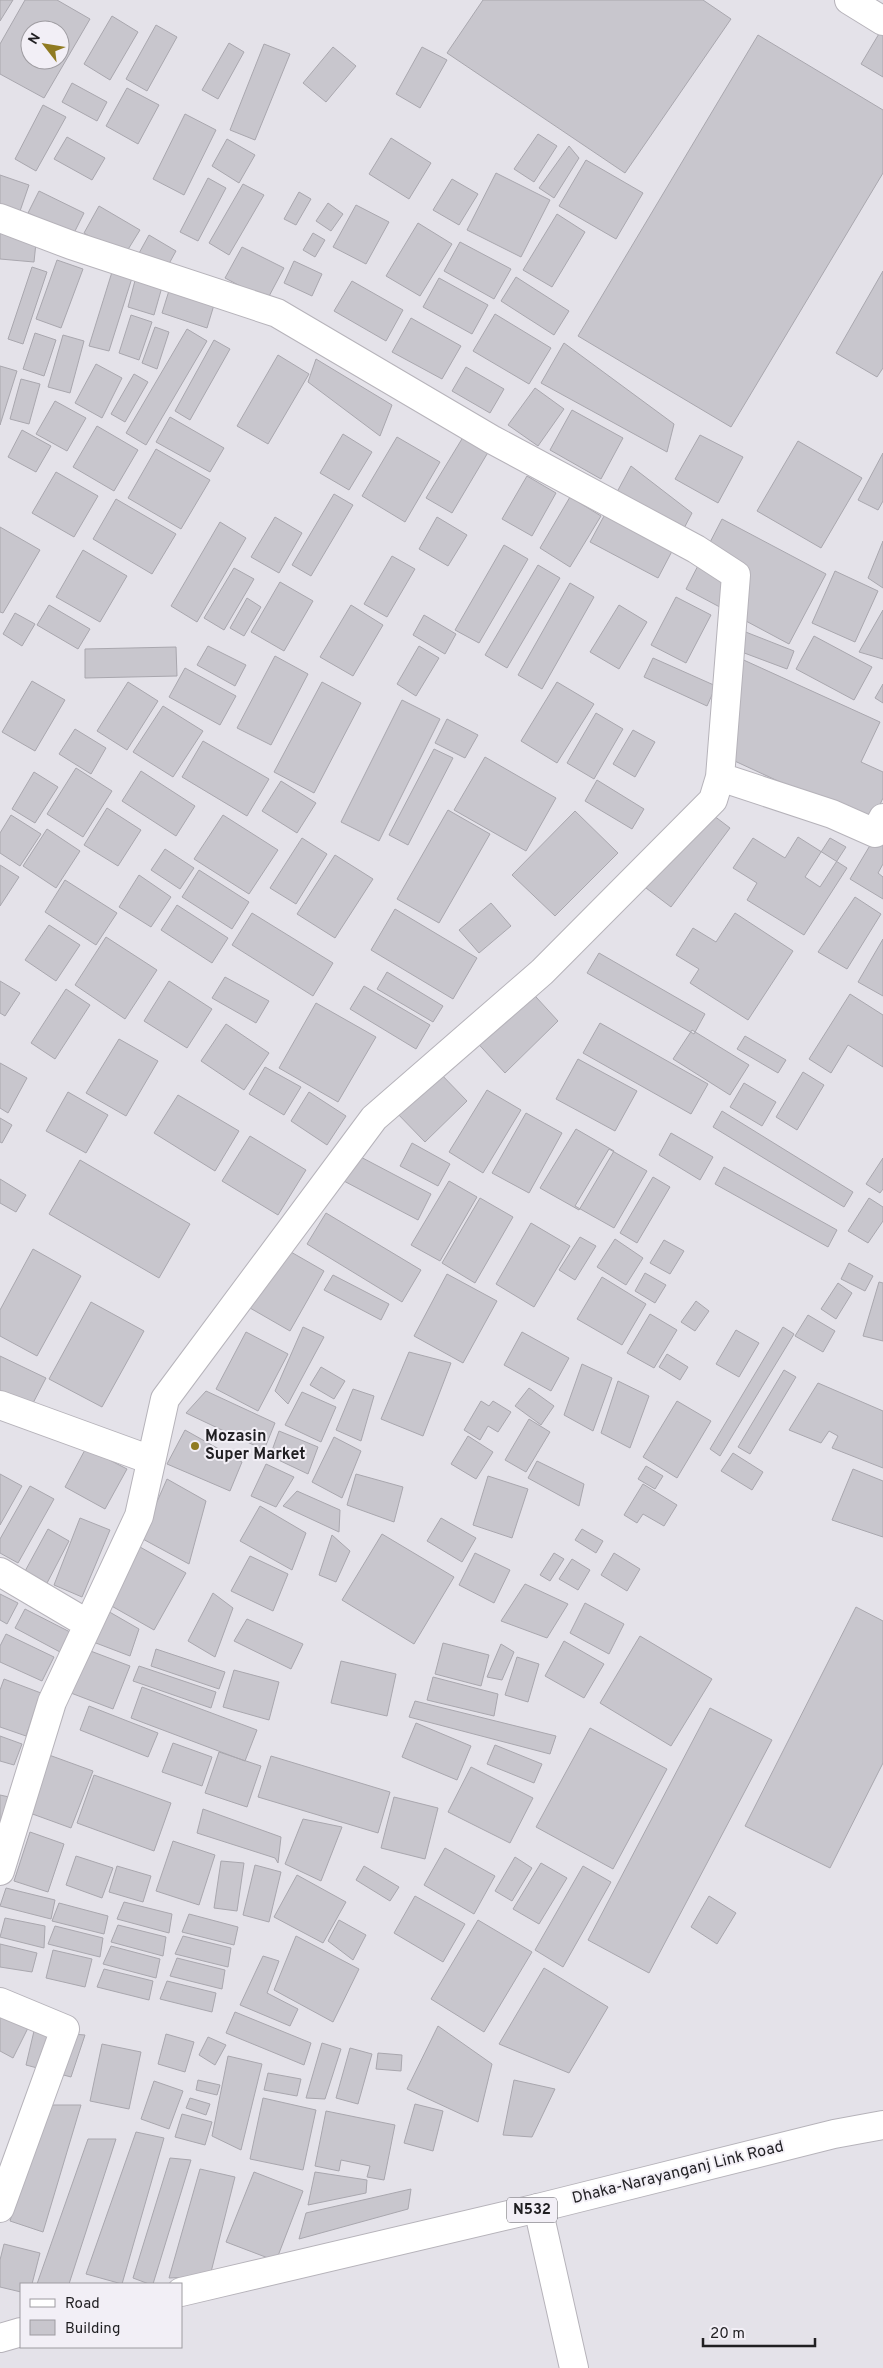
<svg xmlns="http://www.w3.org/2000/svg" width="883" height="2368" font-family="Overpass,sans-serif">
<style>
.building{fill:#c8c6cd;stroke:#a9a7ae;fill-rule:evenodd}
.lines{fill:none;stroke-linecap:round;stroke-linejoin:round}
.street-casing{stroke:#b6b3ba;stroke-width:30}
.highway-casing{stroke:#b6b3ba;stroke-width:30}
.street{stroke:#fff;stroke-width:28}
.highway{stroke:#fff;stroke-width:28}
.poi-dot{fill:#907b21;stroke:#f2eff6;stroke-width:2}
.labels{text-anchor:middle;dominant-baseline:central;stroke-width:4;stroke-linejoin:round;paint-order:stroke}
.shield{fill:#f2eff6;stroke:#5f5d62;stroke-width:1}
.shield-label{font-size:15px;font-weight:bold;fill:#201f22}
.poi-label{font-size:16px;font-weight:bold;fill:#201f22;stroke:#f2eff6;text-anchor:start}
.street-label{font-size:16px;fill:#201f22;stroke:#f2eff6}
</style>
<rect width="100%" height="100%" fill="#e4e2e9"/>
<path class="building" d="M0,0H13L0,21Z
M25,0H57L90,19L44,98L0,74V44ZM30,30H60V60H30Z
M483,0H703L731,19L625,173L447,53Z
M112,16L138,32L110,80L84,64Z
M156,25L177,37L147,91L126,79Z
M883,27V77L861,64Z
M758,35L883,110V173L731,427L578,336Z
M229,43L244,52L218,99L202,90Z
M264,44L290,54L255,140L230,130Z
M333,47L356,66L326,102L303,83Z
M422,47L447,60L420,108L396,94Z
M72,83L107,102L97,121L62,102Z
M127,88L159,105L138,144L106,126Z
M43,105L66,117L36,171L15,159Z
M185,114L216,130L184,195L153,179Z
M538,134L557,146L534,182L514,169Z
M67,137L105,158L92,180L54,159Z
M391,138L431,163L409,199L369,174Z
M227,139L255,155L239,183L212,166Z
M569,146L579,158L554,198L539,188Z
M586,160L643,193L616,239L559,206Z
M496,173L550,200L521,257L467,230Z
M0,175L29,185L19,214L0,207Z
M208,178L226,188L198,241L180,232Z
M452,179L478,194L459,225L433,210Z
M243,184L264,195L229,255L209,243Z
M39,191L84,213L73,235L28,213Z
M299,192L311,199L296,225L284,219Z
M328,203L343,214L331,231L316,221Z
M356,205L389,222L366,264L333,247Z
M99,206L140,230L124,256L84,233Z
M557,214L585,232L552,287L523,270Z
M418,223L452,244L420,296L386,276Z
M0,230L37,233L34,262L0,259Z
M313,233L325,240L315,257L303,250Z
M149,235L176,251L165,271L138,255Z
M460,242L511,269L494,299L444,271Z
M242,247L284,268L267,300L225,278Z
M57,260L83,269L61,328L36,319Z
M294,261L322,274L312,296L284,283Z
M32,267L47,272L23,344L8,339Z
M883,271V368L877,377L836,353Z
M112,272L132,278L109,351L89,346Z
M137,273L164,280L154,315L128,307Z
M516,277L569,311L554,335L501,301Z
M439,278L488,305L472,334L423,307Z
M172,281L217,295L207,328L162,313Z
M352,281L403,310L386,341L334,311Z
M495,314L551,348L529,384L473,351Z
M131,315L152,322L139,360L119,353Z
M411,318L461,346L442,379L392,352Z
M155,327L169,332L157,369L142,363Z
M187,329L207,341L146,445L126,433Z
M35,333L56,340L44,376L23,369Z
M63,335L84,341L70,393L48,387Z
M214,340L230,349L190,420L175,411Z
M564,343L674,424L667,452L541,383Z
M278,355L309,374L268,444L237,426Z
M316,359L392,405L380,436L308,382Z
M96,364L122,378L102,418L75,403Z
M0,366L17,371L0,425Z
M466,367L504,389L490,413L452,391Z
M134,374L148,382L125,422L111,414Z
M21,379L40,384L29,424L10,419Z
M535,388L564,409L538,446L508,425Z
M55,401L86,418L67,451L36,434Z
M572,410L623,438L601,479L550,450Z
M170,417L224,448L210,472L156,442Z
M97,426L138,450L114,491L73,467Z
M468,429L493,444L452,513L426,498Z
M22,430L51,446L36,472L8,457Z
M343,434L372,452L349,490L320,473Z
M700,435L743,457L718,503L675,479Z
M397,437L440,462L405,522L362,496Z
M798,441L862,478L821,548L757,511Z
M156,449L210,480L181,529L128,498Z
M883,453V501L878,510L858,500Z
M631,466L692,513L658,578L590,542Z
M56,472L98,496L74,537L32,513Z
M527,476L556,493L532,536L502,519Z
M334,494L353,505L311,576L292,565Z
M570,497L601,516L570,567L540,548Z
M116,499L176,534L152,574L93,539Z
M275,517L302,533L279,573L251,557Z
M437,517L467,535L448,566L419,549Z
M722,519L826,574L789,644L686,589Z
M220,522L246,538L197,622L171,606Z
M0,527L40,550L3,613L0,612Z
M883,541V588L868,578Z
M504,545L528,559L479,643L455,630Z
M83,550L127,576L100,622L56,597Z
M392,556L415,569L387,617L364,604Z
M538,565L560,578L507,668L485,655Z
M234,568L254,579L224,630L204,618Z
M835,571L878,591L855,642L812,623Z
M280,582L313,601L284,651L251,632Z
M570,583L594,597L542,689L518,675Z
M676,597L711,615L686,663L651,645Z
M247,598L261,607L244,636L230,628Z
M49,605L90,629L78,649L37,625Z
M351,605L383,625L353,676L320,657Z
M619,605L647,622L619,669L590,652Z
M883,610V659L859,652Z
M15,613L35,624L22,646L3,634Z
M424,615L456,634L445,654L413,635Z
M738,629L794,651L787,669L731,648Z
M814,636L872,667L854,700L796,669Z
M208,646L246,665L235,686L197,665Z
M419,646L439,658L416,696L397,684Z
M176,647L177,676L85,678V649Z
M275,656L308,674L271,745L237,728Z
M737,657L880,722L861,762L883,772V798L871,824L726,757Z
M653,658L716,686L707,706L644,677Z
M185,668L236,696L220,725L169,697Z
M32,681L65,700L35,751L2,732Z
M128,682L158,701L127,750L97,731Z
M322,682L361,703L314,793L274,772Z
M557,682L594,704L557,763L521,741Z
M883,684V703L875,698Z
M402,700L440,719L379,841L341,822Z
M163,706L203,731L173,777L133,752Z
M596,713L623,729L594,779L567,763Z
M447,719L478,735L465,758L435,743Z
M75,729L106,748L91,774L59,754Z
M633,730L655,742L635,777L613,764Z
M203,741L269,779L247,816L182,777Z
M434,749L453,758L408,845L389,835Z
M485,757L556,798L526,851L454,810Z
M76,768L112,791L83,837L47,814Z
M141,771L195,806L176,836L122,801Z
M34,772L58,787L35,823L12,809Z
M597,780L644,809L632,829L585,801Z
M281,781L316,803L297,833L262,811Z
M107,808L141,830L118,866L84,845Z
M705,809L730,828L671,907L646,888Z
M448,810L490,834L439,923L397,899Z
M575,811L618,853L555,916L512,875Z
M11,815L41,834L20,866L0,853V833Z
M223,815L278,850L249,894L194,859Z
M47,829L80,851L56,888L23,866Z
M878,832L883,835V864L878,873L883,877V899L850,879Z
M798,837L847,868L804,935L747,900L757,883L733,868L753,838L785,858Z
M302,838L327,854L296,904L270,888Z
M830,838L846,847L820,887L805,877Z
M165,849L194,868L180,889L151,870Z
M335,855L373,879L335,938L297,914Z
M0,865L19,877L0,906Z
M199,870L249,902L232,929L182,897Z
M139,875L171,897L151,927L119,907Z
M65,880L117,913L96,945L45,912Z
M855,897L881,914L847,969L818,952Z
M491,903L511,926L479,953L459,930Z
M177,905L228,938L212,963L161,930Z
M395,909L477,958L453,999L371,950Z
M252,913L333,963L313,996L232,945Z
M735,913L793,951L748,1020L690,983L699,969L676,955L693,928L716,942Z
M49,925L80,945L56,981L25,960Z
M106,937L157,970L125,1019L75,985Z
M883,939V996L858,982Z
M599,953L705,1014L694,1034L587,973Z
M387,972L443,1006L433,1022L377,989Z
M225,977L269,1001L256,1023L212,998Z
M0,981L20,993L5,1016L0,1013Z
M169,981L212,1009L187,1048L144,1021Z
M364,986L430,1025L416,1049L350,1009Z
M526,986L558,1021L505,1073L472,1037Z
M66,989L90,1005L55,1059L31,1043Z
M850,994L883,1015V1067L848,1045L831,1073L809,1059Z
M316,1003L376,1037L338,1102L279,1068Z
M600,1023L708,1084L691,1114L583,1053Z
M226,1024L269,1053L244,1090L201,1061Z
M692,1030L749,1065L730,1095L673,1059Z
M745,1036L786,1060L778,1073L737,1049Z
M119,1039L158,1061L126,1116L86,1093Z
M578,1059L637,1091L615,1131L556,1099Z
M0,1063L27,1078L8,1113L0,1108Z
M265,1067L301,1087L284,1115L249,1094Z
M437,1070L467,1101L425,1142L394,1110Z
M803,1072L824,1085L797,1130L776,1117Z
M744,1083L776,1102L762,1126L730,1107Z
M487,1090L521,1110L483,1173L449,1152Z
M68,1092L108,1115L86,1153L46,1131Z
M309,1092L346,1116L327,1145L291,1121Z
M178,1095L239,1131L215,1171L154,1133Z
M722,1111L853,1192L844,1207L713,1127Z
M526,1113L562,1133L529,1193L492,1173Z
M0,1118L12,1125L2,1143L0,1142Z
M576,1129L614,1151L579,1210L540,1188Z
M671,1133L713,1157L700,1180L659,1155Z
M250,1136L306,1170L278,1215L222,1181Z
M412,1143L450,1164L438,1186L400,1166Z
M609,1149L647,1171L614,1228L575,1206Z
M355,1154L431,1194L418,1220L342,1180Z
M883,1158V1189L880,1193L866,1184Z
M80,1160L190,1224L159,1278L49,1214Z
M724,1167L837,1230L828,1247L715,1184Z
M653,1177L670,1187L637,1243L620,1233Z
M0,1179L26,1195L16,1212L0,1203Z
M449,1181L477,1197L440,1261L411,1245Z
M480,1198L513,1217L475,1283L442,1263Z
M869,1198L883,1207V1221L868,1243L848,1231Z
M326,1213L421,1270L402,1302L307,1244Z
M531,1223L570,1246L534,1307L496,1284Z
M580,1237L596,1246L575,1280L559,1270Z
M615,1239L643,1258L626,1285L597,1267Z
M664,1240L684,1251L670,1274L650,1263Z
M284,1248L324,1271L290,1331L250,1308Z
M33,1249L81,1276L37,1356L0,1336V1310Z
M849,1263L873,1276L865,1291L841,1279Z
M645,1273L666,1285L655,1303L635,1291Z
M447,1274L497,1301L463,1363L414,1336Z
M333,1275L389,1304L381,1320L324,1290Z
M602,1277L646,1304L622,1345L577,1319Z
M879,1282L883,1283V1341L863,1336Z
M838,1283L852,1293L836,1319L821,1309Z
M696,1301L709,1311L695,1331L681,1322Z
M91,1302L144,1331L102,1407L49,1379Z
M650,1314L677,1330L654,1368L627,1353Z
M808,1315L835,1331L823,1352L795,1336Z
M303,1327L324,1337L288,1404L275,1391Z
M783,1327L794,1334L720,1456L710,1449Z
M736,1330L759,1343L739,1377L716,1364Z
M246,1332L288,1354L258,1411L216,1389Z
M522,1332L569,1358L551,1391L504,1365Z
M409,1352L451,1363L423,1436L381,1419Z
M667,1354L688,1367L680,1380L659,1367Z
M0,1356L46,1378L31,1407L0,1391Z
M582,1364L612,1378L593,1431L564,1415Z
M321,1367L345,1381L334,1399L310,1385Z
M784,1370L796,1377L750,1454L738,1447Z
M618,1381L649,1396L630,1448L601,1433Z
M818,1383L883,1411V1468L832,1448L838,1436L829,1431L821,1443L789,1430Z
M529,1388L554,1406L541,1425L515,1406Z
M353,1389L374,1396L361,1441L336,1430Z
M206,1391L275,1423L264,1450L186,1413Z
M302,1392L336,1407L321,1442L285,1425Z
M481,1401L489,1406L493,1401L511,1412L498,1432L488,1426L480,1440L464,1430Z
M677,1401L711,1421L677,1478L643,1457Z
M529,1419L550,1432L526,1472L505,1460Z
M185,1430L242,1462L230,1491L167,1464Z
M279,1431L318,1447L308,1474L270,1456Z
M468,1436L493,1452L476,1479L451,1464Z
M334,1437L361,1451L342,1498L312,1482Z
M86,1448L127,1469L105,1509L65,1487Z
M733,1453L763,1472L752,1490L721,1471Z
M537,1461L584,1484L579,1506L528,1478Z
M266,1464L294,1477L276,1507L251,1496Z
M646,1466L663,1476L655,1489L638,1479Z
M853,1469L883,1481V1537L832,1520Z
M0,1474L22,1486L0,1525Z
M356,1474L403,1487L394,1522L347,1505Z
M488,1476L528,1489L512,1538L473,1525Z
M167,1479L206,1501L189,1564L141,1538Z
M643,1484L677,1505L664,1526L643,1514L637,1523L624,1515Z
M30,1486L54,1499L18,1563L0,1553V1539Z
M297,1491L340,1510L339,1532L283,1506Z
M260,1506L306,1533L292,1570L240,1541Z
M80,1518L110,1530L82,1597L54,1585Z
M441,1518L476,1538L462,1562L427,1541Z
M48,1529L69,1541L46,1585L24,1573Z
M582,1529L603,1541L596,1553L575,1540Z
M382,1534L454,1577L414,1644L342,1600Z
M332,1535L350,1551L336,1582L319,1575Z
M140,1547L186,1573L154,1630L108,1604Z
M475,1553L510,1570L494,1603L459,1585Z
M554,1553L564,1559L550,1581L540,1575Z
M614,1553L640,1569L627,1591L601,1575Z
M250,1556L288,1574L273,1611L231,1591Z
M572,1559L590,1570L578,1590L559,1579Z
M525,1584L568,1604L547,1638L501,1621Z
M213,1593L233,1608L215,1657L188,1641Z
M0,1594L18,1603L7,1624L0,1620Z
M585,1603L624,1624L609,1654L570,1633Z
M856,1607L883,1621V1763L830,1868L745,1826Z
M25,1609L70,1632L60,1652L15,1628Z
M106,1610L139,1629L130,1656L88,1640Z
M247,1619L303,1644L291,1669L234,1641Z
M6,1634L54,1657L42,1681L0,1662V1646Z
M640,1636L712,1679L671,1746L600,1703Z
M564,1641L604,1664L584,1698L545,1676Z
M443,1643L489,1655L481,1686L435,1674Z
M501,1644L514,1652L502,1680L487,1677Z
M80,1647L130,1666L113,1709L63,1690Z
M156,1649L225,1672L219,1689L151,1666Z
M517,1657L539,1664L528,1702L505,1695Z
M341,1661L396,1674L387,1716L331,1703Z
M139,1666L216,1692L211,1708L133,1681Z
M234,1670L279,1682L269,1720L223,1707Z
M433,1677L498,1694L494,1716L427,1700Z
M4,1679L41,1693L26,1736L0,1727V1690Z
M142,1687L257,1730L245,1761L131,1718Z
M415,1701L556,1736L550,1754L409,1717Z
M89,1706L158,1733L148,1757L80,1730Z
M710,1708L772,1740L649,1973L588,1940Z
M416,1723L471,1746L457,1780L402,1757Z
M590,1728L667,1769L613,1869L536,1827Z
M0,1736L22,1744L14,1765L0,1761Z
M173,1743L212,1757L202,1786L162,1772Z
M495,1745L542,1764L534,1783L487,1764Z
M219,1752L261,1766L247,1807L205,1793Z
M49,1755L93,1771L71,1828L27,1812Z
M271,1756L390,1792L378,1833L258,1797Z
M471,1767L533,1798L510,1843L448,1812Z
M94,1775L171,1803L154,1851L77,1823Z
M0,1795L9,1797L0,1832Z
M394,1797L438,1808L425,1859L381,1848Z
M203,1809L281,1837L278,1863L275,1858L197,1833Z
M303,1819L342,1827L321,1881L285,1864Z
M30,1832L64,1844L48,1892L14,1881Z
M173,1841L215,1855L199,1905L156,1891Z
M445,1848L495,1876L474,1914L424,1885Z
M76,1856L113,1868L102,1898L66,1885Z
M515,1857L532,1868L512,1901L495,1891Z
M221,1861L244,1863L237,1911L214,1908Z
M541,1863L567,1878L539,1924L513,1909Z
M255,1865L281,1872L269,1922L243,1915Z
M117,1866L151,1876L143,1902L109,1892Z
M364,1866L399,1887L390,1901L356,1880Z
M583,1866L611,1882L563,1967L535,1950Z
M297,1875L346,1902L323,1943L274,1917Z
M6,1888L55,1900L51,1919L0,1906Z
M415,1896L465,1924L443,1962L394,1933Z
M709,1896L736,1913L717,1944L691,1927Z
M124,1902L172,1914L169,1933L117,1919Z
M59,1903L108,1916L104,1934L52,1921Z
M189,1914L238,1927L234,1945L182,1932Z
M5,1918L45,1926L44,1948L0,1937Z
M339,1920L366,1935L353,1960L328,1941Z
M478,1920L532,1952L484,2032L431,1999Z
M118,1925L166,1937L163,1956L111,1942Z
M55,1926L103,1938L100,1957L48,1944Z
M183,1936L231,1948L228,1967L175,1954Z
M296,1936L359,1969L333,2022L274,1990Z
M0,1944L37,1953L32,1972L0,1967Z
M111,1946L160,1959L156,1978L103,1964Z
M53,1950L92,1959L85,1987L46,1978Z
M263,1956L279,1961L267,1993L298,2009L290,2026L240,2005Z
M177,1958L225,1970L222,1989L170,1976Z
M544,1968L608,2007L569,2073L499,2044Z
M104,1969L153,1981L149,2000L97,1987Z
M167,1981L216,1993L212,2012L160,1999Z
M235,2012L311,2043L304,2065L226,2033Z
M0,2013L28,2028L13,2058L0,2051Z
M438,2026L492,2064L478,2122L407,2089Z
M34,2031L85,2035L71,2077L26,2065Z
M166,2034L194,2042L185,2072L158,2064Z
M208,2037L226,2045L215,2065L199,2055Z
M322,2043L341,2049L325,2099L306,2098Z
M102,2044L141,2052L129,2109L90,2101Z
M350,2048L372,2054L358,2104L336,2098Z
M378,2053L402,2055L401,2071L376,2069Z
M228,2056L262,2064L241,2150L212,2136Z
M268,2073L301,2079L297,2096L264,2090Z
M198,2080L220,2085L217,2095L196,2090Z
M514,2080L555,2089L532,2137L503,2135Z
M154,2081L183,2091L169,2129L141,2119Z
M190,2098L210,2104L206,2115L186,2108Z
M263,2098L316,2110L303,2170L250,2159Z
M415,2104L443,2111L433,2151L404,2143Z
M46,2105H81L43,2232L10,2221Z
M326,2111L395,2125L384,2180L367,2177L370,2166L341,2160L339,2171L315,2166Z
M182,2114L212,2122L205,2145L175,2137Z
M136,2132L164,2138L122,2284L86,2274Z
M88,2139H116L69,2284H37Z
M170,2158L191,2160L153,2284H149L133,2278Z
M200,2169L235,2177L210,2276L169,2278Z
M254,2172L303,2191L276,2261L226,2242Z
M315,2172L367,2180L366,2193L308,2205Z
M411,2189L408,2209L299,2239L306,2213Z
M4,2244L40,2253L32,2284H21V2292L0,2287V2260Z"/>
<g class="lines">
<g class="street-casing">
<path id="street" d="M849,0L883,21
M0,218L71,245L277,313L491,439L696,549L736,575L720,777L832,814L875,833L883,818
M0,1405L151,1460
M0,1572L88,1624
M0,1871L52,1702L139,1516L165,1399L374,1118L542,972L713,800L720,777
M0,2002L65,2029L0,2208
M538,2208L574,2368"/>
</g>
<g class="highway-casing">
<path id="highway" d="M181,2292L538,2208L834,2134L883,2125
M0,2338L21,2332"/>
</g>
<use href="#street" class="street"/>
<use href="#highway" class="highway"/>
</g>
<circle class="poi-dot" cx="195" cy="1446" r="5"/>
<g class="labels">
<rect class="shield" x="507" y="2197.5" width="50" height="25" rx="4"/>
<g class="shield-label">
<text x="532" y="2210">N532</text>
</g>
<g class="poi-label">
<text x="205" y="1437">Mozasin<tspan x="205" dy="18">Super Market</tspan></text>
</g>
<g class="street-label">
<text transform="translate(678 2173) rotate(-14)">Dhaka-Narayanganj Link Road</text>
</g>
</g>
<rect x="20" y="2283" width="162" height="65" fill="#f2eff6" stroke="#9e9ca1"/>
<rect x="30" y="2299" width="25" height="8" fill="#ffffff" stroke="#9e9ca1"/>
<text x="65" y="2308" font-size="15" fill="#201f22">Road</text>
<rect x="30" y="2320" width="25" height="15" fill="#c8c6cd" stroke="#9e9ca1"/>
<text x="65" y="2333" font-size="15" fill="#201f22">Building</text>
<g transform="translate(45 45) rotate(301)"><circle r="24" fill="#f2eff6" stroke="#9e9ca1"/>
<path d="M0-4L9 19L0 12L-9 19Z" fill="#907b21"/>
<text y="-8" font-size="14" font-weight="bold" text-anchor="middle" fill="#201f22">N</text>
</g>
<path d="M703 2338v8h112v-8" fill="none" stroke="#201f22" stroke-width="2.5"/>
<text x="710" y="2338" font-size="15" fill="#201f22" stroke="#f2eff6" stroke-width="4" paint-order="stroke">20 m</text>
</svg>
